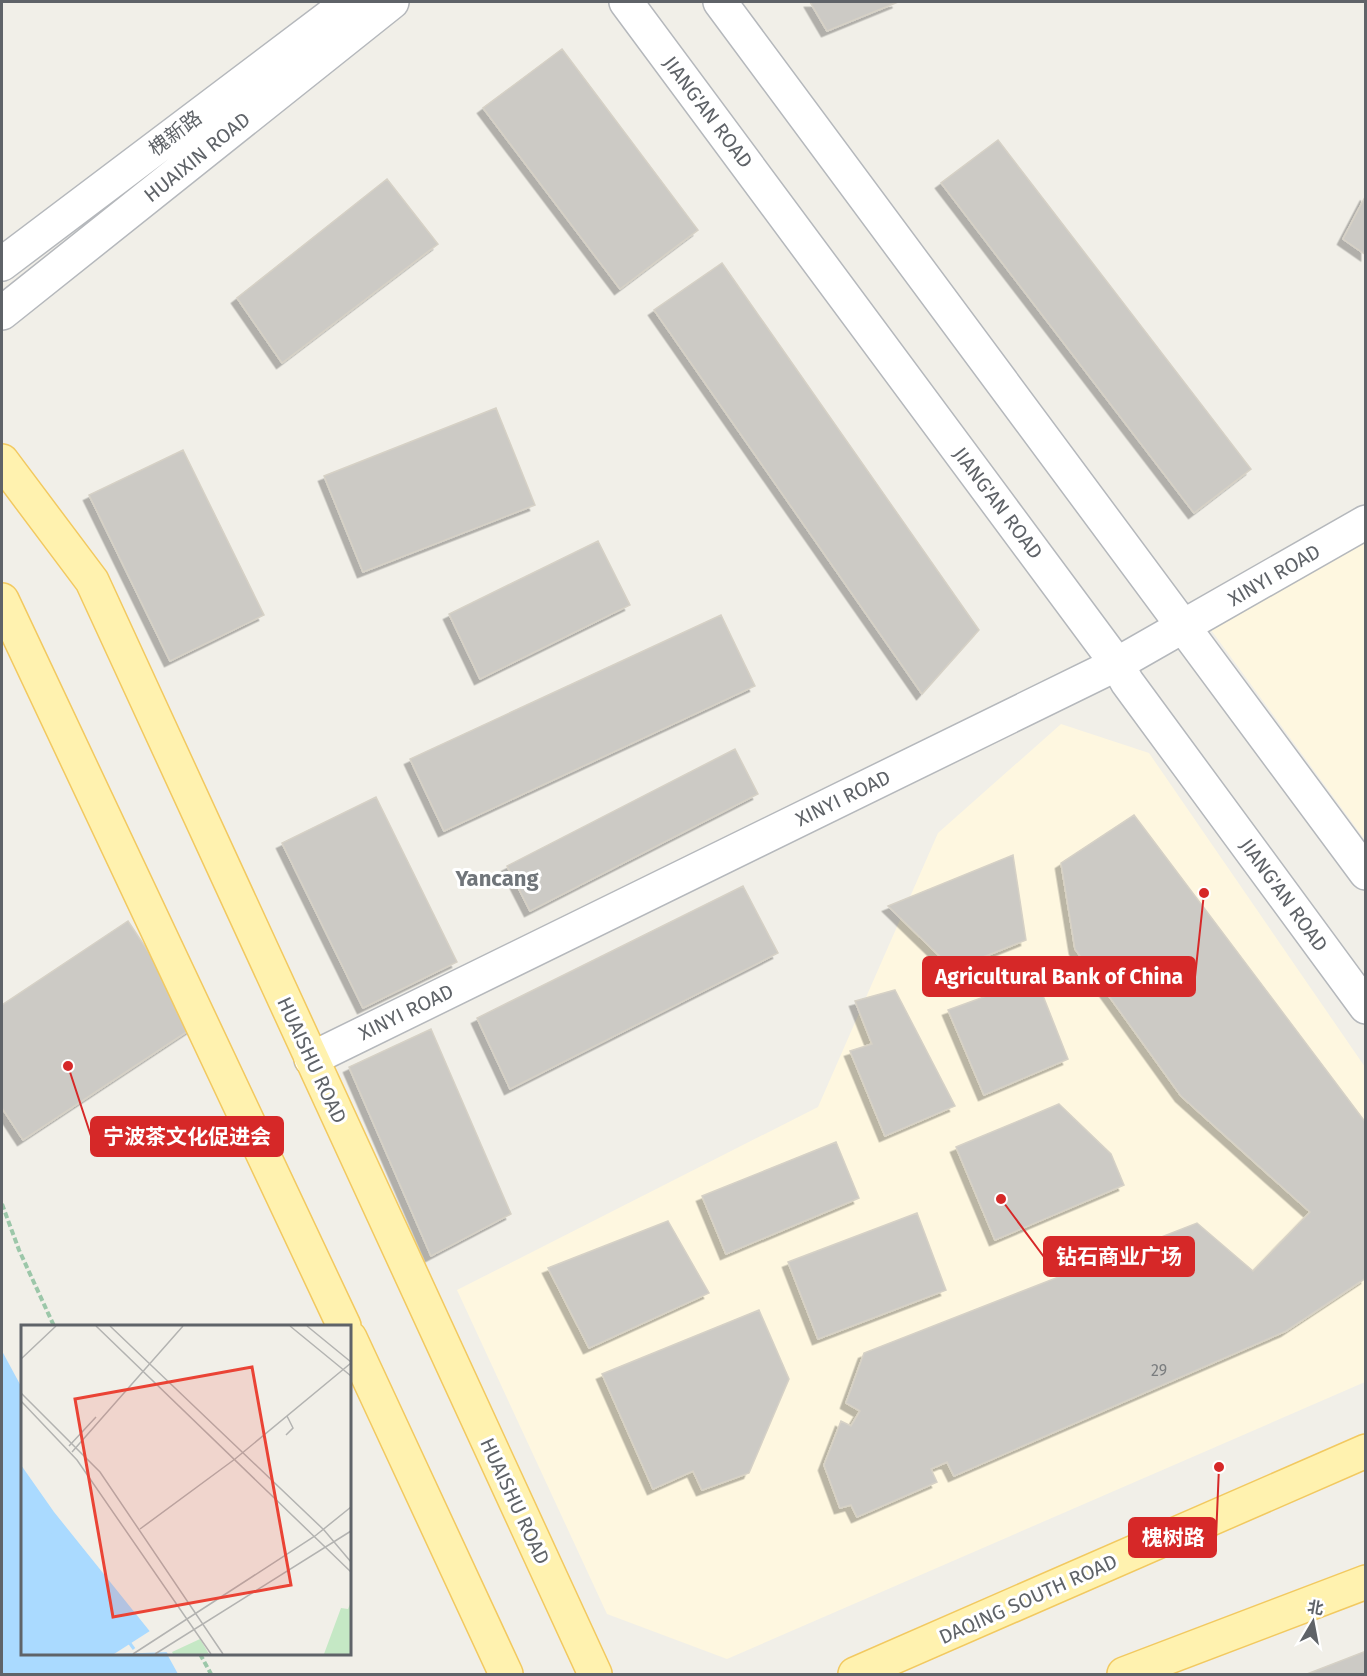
<svg xmlns="http://www.w3.org/2000/svg" width="1367" height="1676" font-family="'Fira Sans','Noto Sans SC',sans-serif">
<style>
.commercial{fill:#fef7e0}
.water{fill:#aadaff}
.building{fill:#cccac5;stroke:#d6d1c6;stroke-width:1.5;filter:url(#shadow)}
.lines{fill:none;stroke-linecap:round;stroke-linejoin:round}
.minor-casing{stroke:#b5b8bc;stroke-width:36}
.major-casing{stroke:#f2c960;stroke-width:36}
.path{stroke:#9cc7a9;stroke-width:4;stroke-dasharray:6 3;stroke-linecap:butt}
.minor{stroke:#fff;stroke-width:33}
.major{stroke:#fff2af;stroke-width:33}
.labels{text-anchor:middle;dominant-baseline:central;stroke-width:6;stroke-linejoin:round;paint-order:stroke}
.number-label{font-size:16px;fill:#7a7d7f}
.street-label{font-size:20px;fill:#5f6368;stroke:#fff}
.quarter-label{font-size:22px;font-weight:bold;fill:#70757a;stroke:#fff}
.inset-river{fill:none;stroke:#aadaff;stroke-width:3}
.inset-road{fill:none;stroke:#b3b3b1;stroke-width:1.5}
.view{fill:#ea4335;fill-opacity:0.15;stroke:#ea4335;stroke-width:3}
.inset-edge{fill:none;stroke:#5f6368;stroke-width:3}
.leader{fill:none;stroke:#d62828;stroke-width:2}
.callout-dot{fill:#d62828;stroke:#fff;stroke-width:2}
.callout{fill:#d62828;stroke:#d62828;stroke-width:2}
.callout-label{font-size:21px;text-anchor:middle;font-weight:bold;fill:#fff}
</style>
<defs>
<filter id="shadow"><feDropShadow dx="-5.5" dy="5.5" stdDeviation="0" flood-color="#0004"/></filter>
</defs>
<rect width="100%" height="100%" fill="#f1efe8"/>
<path class="commercial" d="M1365,542V840L1211,630Z
M1061,724L1149,753L1365,1067V1382L727,1659L607,1614L457,1290L818,1107L938,833Z"/>
<path class="water" d="M2,1351L22,1388V1654H167L178,1674H2Z"/>
<path class="building" d="M810,2H898L827,31Z
M562,49L698,230L620,289L483,108Z
M998,140L1251,469L1194,513L941,183Z
M387,179L438,244L282,363L237,298Z
M1366,195V255L1343,239Z
M722,263L979,630L922,694L654,310Z
M496,408L535,505L363,572L324,476Z
M183,450L264,615L170,661L89,495Z
M598,541L630,605L480,679L449,614Z
M721,615L755,686L444,831L410,759Z
M735,749L758,794L530,911L507,866Z
M376,797L457,962L363,1008L282,843Z
M1134,815L1366,1123V1278L1286,1331L954,1476L947,1462L931,1469L937,1482L857,1517L851,1505L840,1508L824,1465L841,1421L851,1426L860,1411L846,1403L864,1353L1197,1223L1253,1271L1310,1212L1181,1096L1075,949L1061,863Z
M1013,855L1026,940L953,969L888,906Z
M743,886L778,953L510,1089L477,1018Z
M128,921L197,1025L23,1140L2,1108V1005Z
M1036,978L1068,1059L984,1095L948,1010Z
M895,990L955,1106L885,1136L850,1051L872,1044L855,1001Z
M431,1029L511,1214L431,1256L349,1067Z
M1059,1104L1111,1154L1124,1185L995,1240L956,1147Z
M836,1142L859,1198L726,1254L702,1196Z
M917,1213L946,1290L818,1339L788,1262Z
M668,1221L709,1293L589,1348L548,1268Z
M759,1310L789,1379L749,1473L702,1490L693,1471L653,1489L602,1374Z
M1366,1651V1674H1307Z"/>
<g class="lines">
<g class="minor-casing">
<path id="minor" d="M626,2L1117,664L1127,682L1366,1007
M720,2L1366,873
M2,264L349,2
M2,313L392,2
M311,1059L1117,664L1366,522"/>
</g>
<g class="major-casing">
<path id="major" d="M2,461L92,581L595,1674
M2,600L344,1326
M350,1338L506,1674
M855,1674L1366,1451
M1124,1674L1366,1582"/>
</g>
<path class="path" d="M2,1204L19,1250L54,1326
M200,1654L211,1674"/>
<use href="#minor" class="minor"/>
<use href="#major" class="major"/>
</g>
<g class="labels">
<g class="number-label">
<text x="1159" y="1370">29</text>
</g>
<g class="street-label">
<text transform="translate(708 112) rotate(53)">JIANG'AN ROAD</text>
<text transform="translate(175 133) rotate(-37)">槐新路</text>
<text transform="translate(197 157) rotate(-39)">HUAIXIN ROAD</text>
<text transform="translate(998 503) rotate(53)">JIANG'AN ROAD</text>
<text transform="translate(1274 575) rotate(-30)">XINYI ROAD</text>
<text transform="translate(843 798) rotate(-26)">XINYI ROAD</text>
<text transform="translate(1284 895) rotate(54)">JIANG'AN ROAD</text>
<text transform="translate(406 1012) rotate(-26)">XINYI ROAD</text>
<text transform="translate(312 1060) rotate(65)">HUAISHU ROAD</text>
<text transform="translate(515 1501) rotate(65)">HUAISHU ROAD</text>
<text transform="translate(1028 1599) rotate(-24)">DAQING SOUTH ROAD</text>
</g>
<g class="quarter-label">
<text x="497" y="878">Yancang</text>
</g>
</g>
<g transform="translate(21 1325)">
<rect width="330" height="330" fill="#f1efe8"/>
<path d="M330,277V329H303L320,283L327,284ZM179,314L188,329H152L151,327Z" fill="#c5e8c5"/>
<path d="M0,140L33,187L147,329H0Z" fill="#aadaff"/>
<path d="M132,304L149,327L93,329Z" fill="#f1efe8"/>
<path class="inset-river" d="M0,169L113,324"/>
<path class="inset-road" d="M75,1L330,247M89,1L303,205L330,237M269,1L330,51M286,1L330,37M0,34L35,1M0,68L79,147L202,329M0,76L56,135L190,329M265,110L272,103L266,91M48,121L75,92M51,127L162,1M119,204L214,134L330,38M112,329L294,211L330,182M134,329L330,206"/>
<path class="view" d="M231,42L270,260L92,292L54,74Z"/>
<rect width="330" height="330" class="inset-edge"/>
</g>
<path class="leader" d="M1204 893L1195 977M68 1066L91 1136M1001 1199L1044 1257M1219 1467L1216 1538"/>
<g class="callout-dot">
<circle cx="1204" cy="893" r="6"/>
<circle cx="68" cy="1066" r="6"/>
<circle cx="1001" cy="1199" r="6"/>
<circle cx="1219" cy="1467" r="6"/>
</g>
<g class="callout">
<rect x="923" y="957" width="272" height="39" rx="6"/>
<rect x="91" y="1117" width="192" height="39" rx="6"/>
<rect x="1044" y="1237" width="150" height="39" rx="6"/>
<rect x="1129" y="1518" width="87" height="39" rx="6"/>
</g>
<g class="callout-label">
<text x="1059" y="984">Agricultural Bank of China</text>
<text x="187" y="1144">宁波茶文化促进会</text>
<text x="1119" y="1264">钻石商业广场</text>
<text x="1173" y="1545">槐树路</text>
</g>
<rect width="1367" height="1676" fill="none" stroke="#5f6368" stroke-width="6"/>
<g transform="translate(1313 1622) rotate(10)" stroke="#ffffff" stroke-width="4.5" paint-order="stroke">
<path d="M0-4.5L10 22L0 15L-10 22Z" fill="#5f6368"/>
<text y="-9" font-size="16" font-weight="bold" text-anchor="middle" fill="#5f6368">北</text>
</g>
</svg>
